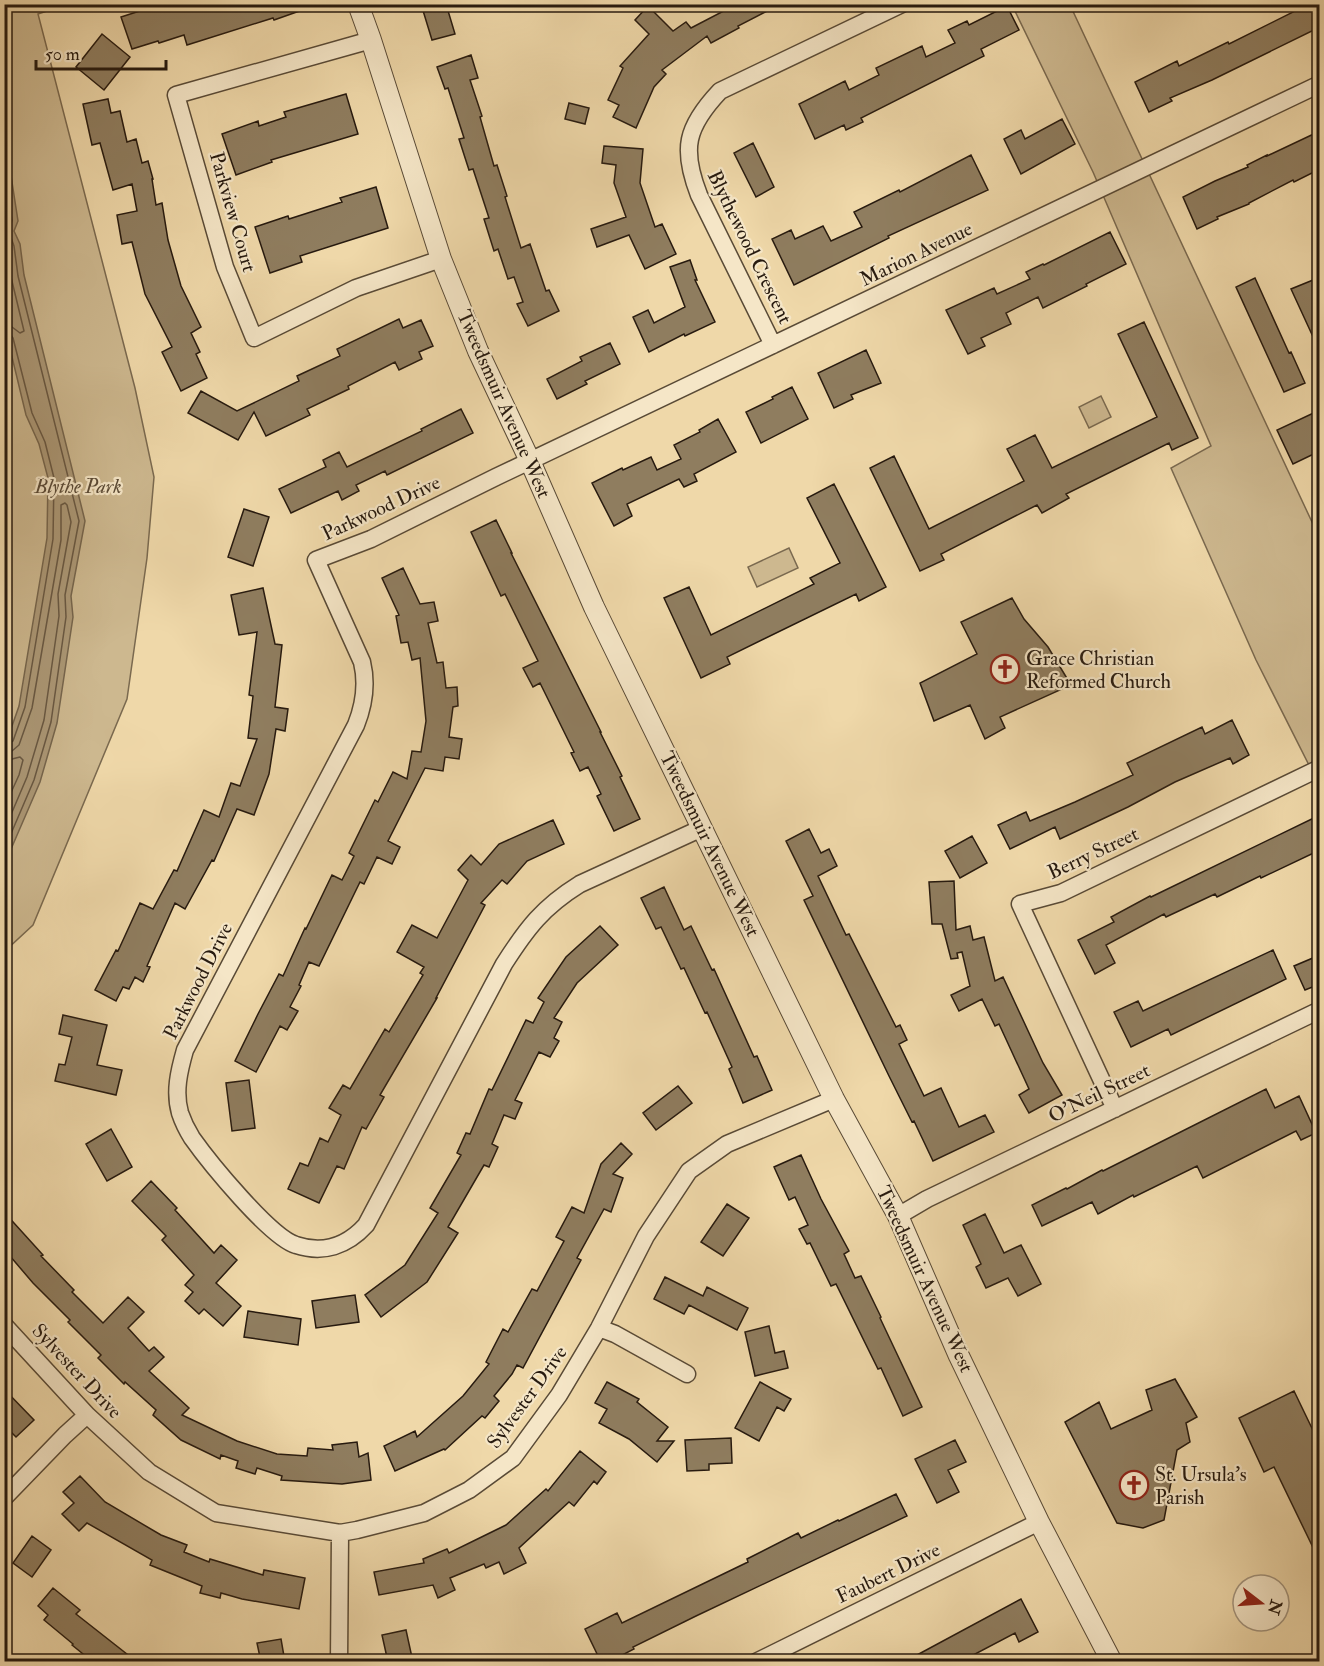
<svg xmlns="http://www.w3.org/2000/svg" width="1324" height="1666" font-family="'IM FELL Double Pica',serif">
<style>
.green{fill:#cdb88f;stroke:#7a694f;stroke-width:1.5}
.water{fill:#ab9775;stroke:#76654c;stroke-width:1.5}
.lines{fill:none;stroke-linecap:round;stroke-linejoin:round}
.shore{stroke:#695842;stroke-width:1.5}
.building{fill:#8f7d5f;stroke:#271a0f;stroke-width:1.5}
.minor-casing{stroke:#594a36;stroke-width:19}
.tertiary-casing{stroke:#594a36;stroke-width:22}
.minor{stroke:#f5e6c7;stroke-width:16}
.tertiary{stroke:#f5e6c7;stroke-width:20}
.labels{text-anchor:middle;dominant-baseline:central;stroke-width:4.5;stroke-linejoin:round;paint-order:stroke}
.street-label{font-size:20px;fill:#271a0f;stroke:#f5e6c7}
.park-label{font-size:20px;font-style:italic;fill:#594935;stroke:#f5e6c7}
.poi-label{font-size:20px;fill:#271a0f;stroke:#f5e6c7;text-anchor:start}
</style>
<rect width="100%" height="100%" fill="#efd8a9"/>
<filter id="stains"><feTurbulence type="fractalNoise" baseFrequency=".00333" numOctaves="4"/><feColorMatrix values="0 0 0 0 .2 0 0 0 0 .09 0 0 0 0 .02 0 0 0 .5 -.17"/></filter>
<radialGradient id="worn" r=".72"><stop offset=".6" stop-color="#630" stop-opacity="0"/><stop offset="1" stop-color="#630" stop-opacity=".3"/></radialGradient>
<path class="green" d="M5,5H65L38,14L135,388L154,477L147,558L127,699L33,925L5,951Z
M1012,5H1070L1319,537V785L1256,660L1171,468L1211,446L1093,172Z
M1101,396L1111,417L1089,428L1079,407Z
M789,548L798,568L757,587L748,567Z"/>
<path class="water" d="M5,137L18,221L14,231L20,244L24,275L85,521L71,596L73,617L57,723L40,782L5,863V746L19,706L47,538L48,478L39,444L26,415L5,328Z"/>
<g class="lines">
<path class="shore" d="M4,175L12,220L9,232L14,246L18,276L79,521L65,595L66,617L51,722L34,780L4,850
M4,242L7,248L11,277L24,331L20,333L12,327L4,325
M4,333L10,334L13,338L32,413L45,442L54,478L53,539L25,707L13,741L9,744H4
M4,752L12,751L19,745L32,708L61,540V505L65,503L67,505L71,522L58,594L59,616L44,720L27,777L4,831
M4,761L20,757L23,760L19,775L4,808"/>
</g>
<path class="building" d="M147,4H311V7L274,20L273,18L187,45L184,35L159,43L158,41L132,49L121,17L149,8Z
M421,4H446L455,34L432,40Z
M737,4H781L738,26L739,28L711,43L707,36L662,70L666,74L654,87L636,128L613,117L619,105L608,100L623,68L620,66L649,34L635,20L648,6L673,31L686,22L691,28Z
M1309,4H1320V27L1212,80L1170,98L1172,101L1149,112L1135,82L1177,61L1179,66L1228,42L1229,44Z
M1007,6L1019,30L981,49L984,56L861,118L863,122L846,130L844,125L815,139L799,104L845,81L849,90L879,75L876,68L922,46L926,57L955,43L948,30L967,21L969,25Z
M102,34L130,57L104,90L76,67Z
M471,55L478,78L470,80L482,116L480,117L494,166L497,165L507,196L505,197L521,248L530,244L546,291L549,290L559,311L528,326L517,304L523,302L514,277L508,279L498,249L494,251L484,219L489,218L473,169L469,170L459,139L464,138L448,88L445,89L437,67Z
M346,94L358,134L271,160L272,162L236,175L222,134L258,121L259,126L286,117L284,112Z
M108,99L111,113L120,111L127,142L136,139L142,163L148,161L153,179H152L156,205L162,203L168,240L181,286L201,327L191,333L200,352L196,354L207,378L181,391L162,352L172,347L145,294L132,242L122,244L117,215L137,211L132,184L113,190L100,143L92,145L83,104Z
M569,103L589,108L585,124L565,119Z
M1062,119L1075,144L1021,174L1004,139L1021,130L1025,139Z
M1320,131V169L1294,182L1293,180L1249,203V204L1217,217L1218,219L1197,229L1183,197L1215,181L1248,167L1247,165L1267,155V156Z
M753,143L774,187L756,197L734,153Z
M604,146L643,149L640,183L655,227L662,224L676,254L645,269L629,235L597,247L591,229L626,217L614,183L616,165L602,163Z
M971,155L988,190L888,236L889,238L794,285L772,239L791,230L795,239L823,226L831,241L862,227L854,212L899,190L900,192Z
M376,187L388,228L300,256L302,262L270,273L255,227L288,216L289,219L342,202L340,198Z
M1110,232L1126,264L1086,284L1087,286L1043,308L1038,297L1006,313L1011,324L981,338L985,346L968,354L946,310L994,288L997,294L1030,279L1026,272L1043,264L1044,265Z
M690,260L697,280H695L715,322L685,336L684,334L649,352L633,317L648,310L654,323L685,307L670,267Z
M1255,278L1289,353L1291,352L1305,383L1284,392L1236,287Z
M1313,280L1320,295V352L1291,289Z
M399,319L403,328L421,320L433,346L419,352L422,359L399,370L395,362L348,386L349,389L307,409L310,415L266,436L254,412L238,440L188,413L201,391L237,411L299,381L297,376L340,356L337,349Z
M1144,322L1198,438L1172,450L1169,443L1066,494L1069,498L1042,513L1037,505L941,554L944,560L920,571L870,468L894,456L929,529L1024,481L1007,449L1035,435L1052,468L1157,417L1118,334Z
M610,343L620,364L585,381L587,384L557,399L547,379L582,361L580,357Z
M866,350L881,383L851,395L853,399L834,408L818,373Z
M792,387L808,419L761,443L746,412L773,399L772,397Z
M461,409L473,433L387,475L385,471L356,485L359,491L342,500L338,491L291,513L279,489L326,467L323,460L339,452L347,467L422,431L421,429Z
M1320,410V451L1293,464L1277,430Z
M718,419L736,452L694,474L697,481L684,487L679,479L627,504L632,516L614,526L592,483L622,468L623,470L651,457L657,470L681,459L674,445L700,432L699,430Z
M834,484L886,587L859,601L856,594L727,657L730,664L701,678L664,598L689,587L711,635L814,584L810,578L840,563L807,498Z
M244,509L269,517L253,566L228,557Z
M496,520L512,553H511L601,732H600L622,776L620,777L640,819L614,831L597,796L601,794L588,767L580,771L571,753L574,752L540,683L533,687L523,668L538,661L505,594L501,596L471,532Z
M403,568L420,604L434,602L438,621L428,623L437,663L443,662L446,688L457,687L458,706L453,707L449,737L462,739L459,759L445,757L443,771L425,768L388,841L400,847L392,864L377,857L364,884L360,882L319,966L309,962L299,985L301,986L290,1007L298,1011L287,1030L280,1026L256,1072L235,1061L258,1014L279,974L283,976L305,928L306,929L332,875L342,880L354,856L349,853L375,800L378,802L393,772L407,779L412,751L421,752L426,721L420,658L412,660L408,642L401,643L396,616L399,615L382,578Z
M263,588L275,644L282,645L275,707L288,709L285,731L276,729L269,774L254,815L237,809L214,861L212,860L185,909L175,903L147,966L150,967L143,982L135,977L129,989L123,987L116,1001L95,990L116,950L118,951L140,903L153,909L174,870L177,871L204,810L219,817L231,783L240,786L257,739L248,738L253,696L249,695L257,632L239,635L231,595Z
M1012,598L1024,619L1048,647L1071,685L1000,717L1005,728L985,739L970,705L934,721L920,683L977,654L961,622Z
M1232,720L1249,755L1233,764L1230,758L1175,782L1128,807L1060,839L1055,827L1010,849L998,825L1026,812L1030,821L1075,802L1133,775L1127,763L1202,727L1205,734Z
M1320,815V850L1261,878L1260,876L1217,897L1215,894L1166,917L1164,914L1106,945L1115,963L1095,974L1078,940L1114,922L1111,917L1150,896L1151,897Z
M553,820L564,844L527,861L507,884L502,880L481,903L485,905L436,998H437L380,1095L384,1097L366,1129L362,1127L344,1169L337,1166L319,1203L288,1189L300,1163L308,1166L320,1138L328,1142L341,1115L329,1108L343,1085L350,1089L385,1029L389,1032L423,975L420,973L424,967L397,952L412,925L437,938L468,880L458,870L471,855L481,865L499,844Z
M809,829L821,853L829,849L837,866L818,876L846,935L849,934L896,1027L900,1025L907,1040L899,1044L924,1096L941,1088L959,1127L985,1115L994,1132L933,1161L914,1121L912,1122L889,1076L804,900L813,896L786,841Z
M972,836L987,863L960,878L945,851Z
M954,881L956,930L970,926L973,940L984,937L995,981L1003,977L1043,1063L1062,1095L1029,1113L1019,1095L1029,1089L999,1024L995,1026L982,999L959,1011L951,995L970,986L962,952L957,953L958,958L951,959L942,924H932L929,882Z
M664,887L684,930L691,926L712,970L714,969L754,1057L757,1056L772,1090L743,1103L729,1069L732,1067L707,1012L705,1013L684,968L681,969L661,927L656,929L641,898Z
M600,926L618,945L577,983L554,1018L562,1022L554,1038L559,1041L550,1057L539,1052L515,1100L522,1103L515,1119L504,1115L492,1144L498,1147L489,1167L484,1165L448,1227L458,1233L427,1282L381,1317L365,1295L405,1265L438,1213L430,1208L461,1155L457,1153L466,1133L470,1134L489,1089L492,1090L526,1020L533,1023L544,1002L538,998L566,957Z
M1273,950L1286,979L1171,1035L1168,1029L1131,1047L1114,1012L1138,1001L1143,1011Z
M1320,955V984L1305,990L1294,966Z
M63,1015L107,1025L97,1065L122,1070L116,1095L55,1081L59,1064L65,1065L72,1037L59,1034Z
M249,1080L255,1128L232,1131L226,1083Z
M678,1086L692,1103L656,1130L643,1113Z
M1266,1089L1275,1108L1299,1096L1316,1133L1301,1140L1296,1131L1203,1178L1197,1166L1134,1197L1133,1195L1098,1214L1092,1202L1042,1226L1032,1205L1066,1188L1067,1189L1102,1170L1103,1171Z
M111,1129L132,1167L107,1181L86,1144Z
M621,1143L632,1154L613,1174L623,1178L611,1212L604,1209L577,1258L581,1260L523,1368L517,1365L512,1374L494,1396L499,1401L485,1418L482,1416L445,1450L444,1449L395,1471L384,1446L415,1431L417,1437L463,1396L489,1364L486,1362L503,1329L508,1332L532,1289L537,1291L564,1241L556,1237L572,1207L584,1213L601,1164Z
M801,1155L821,1199L849,1251L844,1254L855,1278L861,1276L881,1317L880,1318L922,1407L903,1416L881,1368L878,1369L836,1284L831,1286L810,1243L807,1244L799,1229L808,1225L795,1197L789,1200L774,1167Z
M151,1181L177,1208L175,1210L214,1253L221,1245L237,1260L216,1283L241,1306L223,1326L204,1309L199,1314L185,1301L193,1292L185,1285L194,1275L162,1240L166,1236L132,1201Z
M727,1204L749,1218L723,1256L701,1242Z
M4,1212L43,1255L41,1256L74,1290L72,1292L103,1323L128,1297L144,1312L128,1328L149,1351L154,1347L164,1357L149,1371L189,1408L182,1415L237,1441L277,1454L307,1456L308,1448L333,1450L332,1445L357,1442L359,1457L368,1453L371,1480L342,1484L281,1480L282,1476L257,1468L255,1474L236,1468L238,1461L221,1455L220,1459L181,1440L153,1415L156,1410L125,1382L124,1384L98,1358L101,1355L68,1322L70,1320L33,1283L4,1249Z
M985,1214L1004,1253L1021,1245L1041,1284L1018,1296L1008,1278L986,1288L976,1267L981,1264L963,1225Z
M665,1277L703,1296L707,1287L748,1308L737,1330L689,1305L684,1314L654,1299Z
M355,1295L359,1322L316,1328L312,1301Z
M248,1311L301,1319L298,1345L244,1337Z
M769,1326L775,1353L784,1351L788,1368L755,1376L745,1332Z
M1175,1379L1197,1417L1186,1423L1190,1442L1177,1450L1164,1520L1143,1528L1117,1523L1065,1422L1099,1402L1111,1429L1152,1410L1146,1390Z
M607,1382L639,1399L637,1402L668,1427L657,1441H674L657,1462L629,1439L599,1423L607,1409L595,1403Z
M760,1382L791,1399L784,1411L777,1407L759,1441L735,1428Z
M4,1389L34,1420L16,1437L4,1425Z
M1294,1391L1320,1445V1562L1274,1467L1264,1472L1239,1418Z
M731,1438L732,1463L709,1464V1470L687,1471L685,1440Z
M955,1440L966,1462L948,1470L959,1492L937,1503L915,1459Z
M580,1451L606,1472L597,1484L594,1481L574,1506L569,1502L519,1548L526,1563L504,1574L499,1562L486,1568L484,1564L450,1578L455,1590L438,1598L433,1585L379,1595L374,1572L424,1563L423,1559L447,1549L449,1553L506,1525L546,1489L548,1491Z
M80,1476L105,1502L161,1535L187,1545L184,1552L209,1562L210,1559L263,1575L264,1570L305,1578L299,1609L242,1599L221,1593L220,1598L200,1593L202,1586L150,1565L152,1560L87,1523L79,1531L62,1514L74,1503L63,1492Z
M896,1494L907,1516L696,1616L633,1647L634,1649L609,1662H601L585,1629L617,1613L622,1623L748,1562L747,1559L798,1533L801,1538L838,1520L839,1521Z
M32,1536L51,1550L32,1577L13,1563Z
M53,1588L80,1610L76,1614L137,1662H93L72,1645L73,1644L44,1620L48,1615L38,1606Z
M1021,1599L1038,1632L1019,1642L1015,1633L960,1662H904Z
M406,1630L413,1662H388L382,1635Z
M281,1639L285,1662H261L257,1643Z"/>
<g class="lines">
<g class="minor-casing">
<path id="minor" d="M371,40L176,95L225,267L254,338L356,288L441,259
M773,345L699,195C681,149 686,127 720,91L902,4
M702,828L580,884C543,907 527,928 504,964L366,1225C347,1246 323,1254 296,1245C270,1237 209,1162 192,1138C187,1130 183,1122 180,1113C174,1092 179,1071 185,1050L356,725C364,705 367,683 362,662L316,560L371,539L496,477L1320,84
M1115,1109L1020,904L1061,893L1320,768
M898,1216L927,1199L1320,1010
M4,1325L87,1415L149,1472L216,1513L340,1533L357,1530L424,1513L469,1490L513,1458L559,1395L599,1328L646,1236L689,1171L727,1144L834,1099
M599,1328L615,1334L687,1374
M4,1498L65,1435L87,1415
M339,1662L340,1533
M756,1662L1039,1522"/>
</g>
<g class="tertiary-casing">
<path id="tertiary" d="M358,4L371,40L441,259L478,351L530,461L594,607L834,1099L898,1216L959,1356L1039,1522L1112,1662"/>
</g>
<use href="#minor" class="minor"/>
<use href="#tertiary" class="tertiary"/>
</g>
<defs>
<g id="church-ring" transform="scale(1.5)"><circle r="9.5" fill="#f5e6c7" stroke="#8f2418" stroke-width="1.5"/><path d="M-1.2-6h2.4v3.5h3.3v2.4h-3.3V6h-2.4V-.1h-3.3v-2.4h3.3Z" fill="#8f2418"/></g>
</defs>
<g fill-rule="evenodd">
<use href="#church-ring" x="1005" y="669"/>
<use href="#church-ring" x="1134" y="1485"/>
</g>
<g class="labels">
<g class="street-label">
<text transform="translate(233 212) rotate(74)">Parkview Court</text>
<text transform="translate(750 247) rotate(64)">Blythewood Crescent</text>
<text transform="translate(916 254) rotate(-26)">Marion Avenue</text>
<text transform="translate(504 404) rotate(66)">Tweedsmuir Avenue West</text>
<text transform="translate(381 508) rotate(-25)">Parkwood Drive</text>
<text transform="translate(710 844) rotate(64)">Tweedsmuir Avenue West</text>
<text transform="translate(1093 853) rotate(-25)">Berry Street</text>
<text transform="translate(198 981) rotate(-63)">Parkwood Drive</text>
<text transform="translate(1099 1093) rotate(-26)">O'Neil Street</text>
<text transform="translate(925 1279) rotate(65)">Tweedsmuir Avenue West</text>
<text transform="translate(77 1371) rotate(47)">Sylvester Drive</text>
<text transform="translate(527 1397) rotate(-54)">Sylvester Drive</text>
<text transform="translate(888 1573) rotate(-26)">Faubert Drive</text>
</g>
<g class="park-label">
<text x="78" y="486">Blythe Park</text>
</g>
<g class="poi-label">
<text x="1026" y="658">Grace Christian<tspan x="1026" dy="23">Reformed Church</tspan></text>
<text x="1155" y="1474">St. Ursula's<tspan x="1155" dy="23">Parish</tspan></text>
</g>
</g>
<rect width="1324" height="1666" fill="none" stroke="#efd8a9" stroke-width="24"/>
<rect x="6" y="6" width="1312" height="1654" fill="none" stroke="#271a0f" stroke-width="3"/>
<rect x="12" y="12" width="1300" height="1642" fill="none" stroke="#271a0f" stroke-width="1.5"/>
<g transform="translate(1261 1603) rotate(107)"><circle r="28" fill="#f5e6c7" stroke="#a3947d" stroke-width="1.5"/>
<path d="M0-4.5L10 22L0 15L-10 22Z" fill="#8f2418"/>
<text y="-9" font-size="16" font-weight="bold" text-anchor="middle" fill="#271a0f">N</text>
</g>
<path d="M36 60v9h130v-9" fill="none" stroke="#271a0f" stroke-width="3"/>
<text x="45" y="60" font-size="18" fill="#271a0f" stroke="#f5e6c7" stroke-width="4.5" paint-order="stroke">50 m</text>
<rect width="100%" height="100%" filter="url(#stains)"/>
<rect width="100%" height="100%" fill="url(#worn)"/>
</svg>
